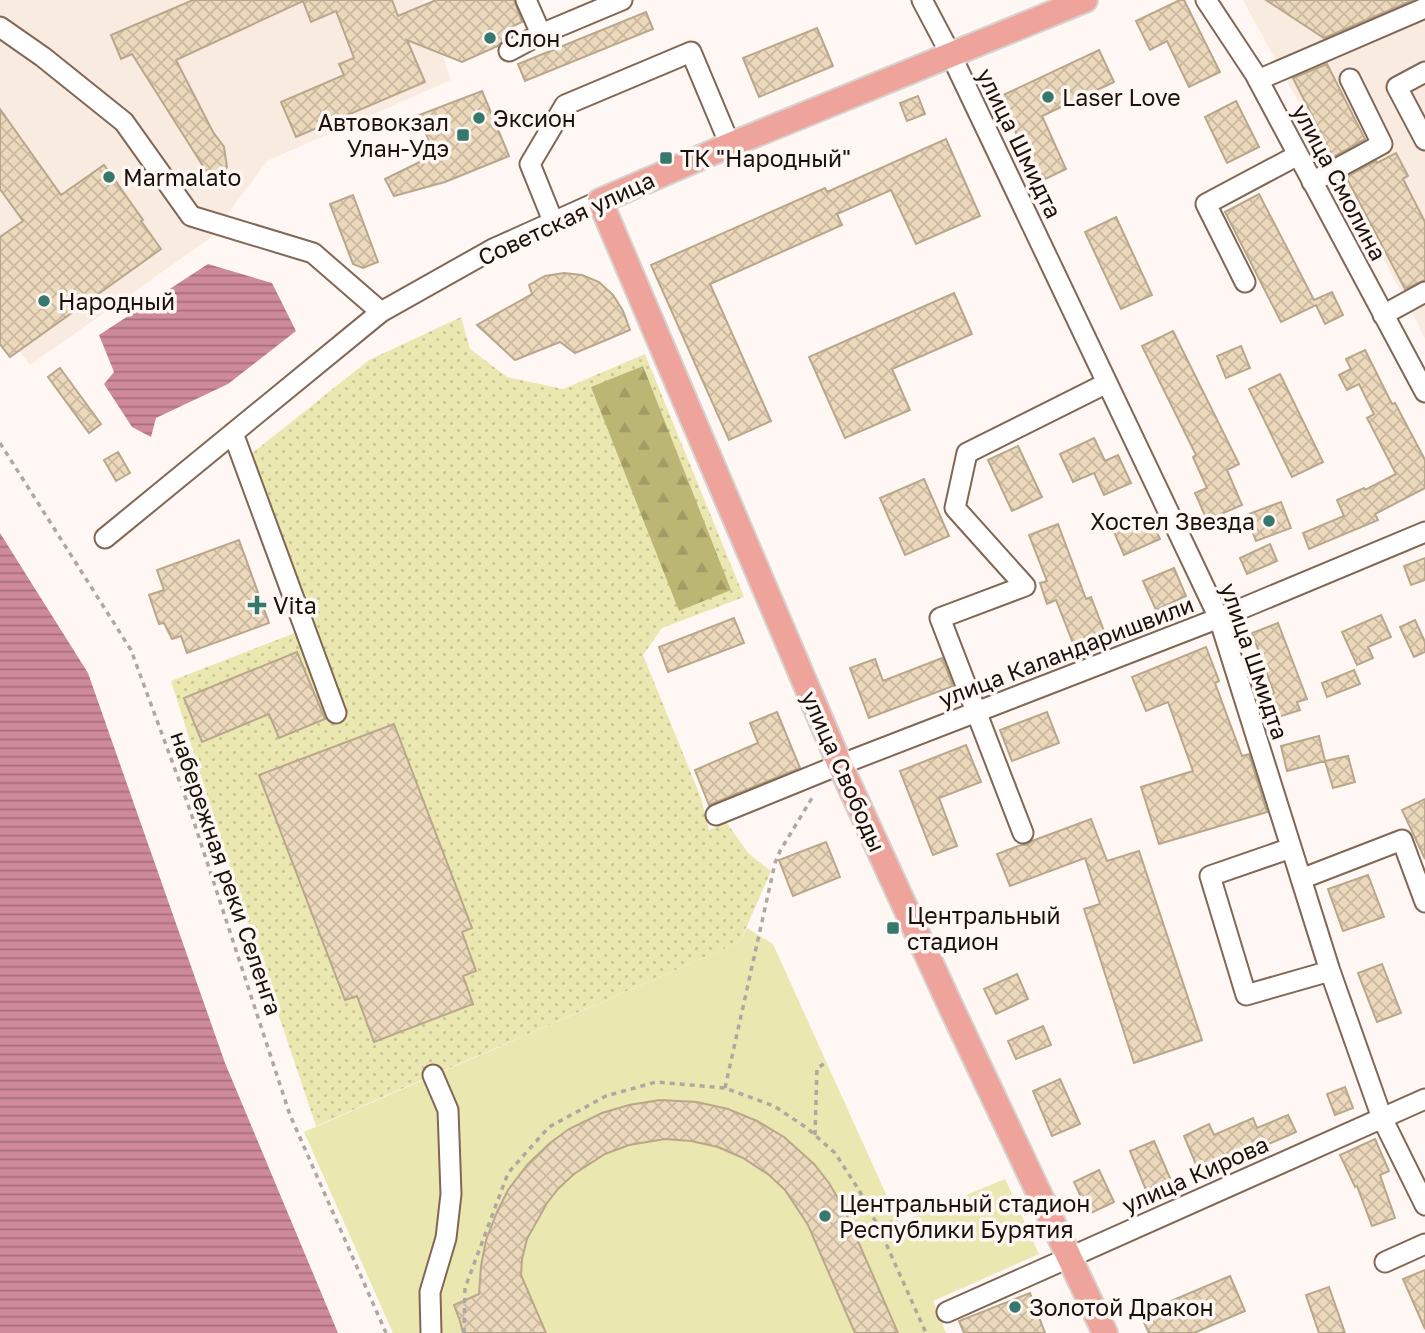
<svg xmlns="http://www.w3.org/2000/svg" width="1425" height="1333" font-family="'Golos Text',sans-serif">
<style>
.built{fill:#faebe1}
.grass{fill:url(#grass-dots)}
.forest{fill:url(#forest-firs)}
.park{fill:#ebe7b0}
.water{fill:url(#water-rules)}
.building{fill:url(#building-cross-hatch);stroke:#b9a78b;stroke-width:2}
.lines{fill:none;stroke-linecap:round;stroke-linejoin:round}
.minor-casing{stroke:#826755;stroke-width:23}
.major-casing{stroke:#d6d4d3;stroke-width:28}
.path{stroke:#afa7a2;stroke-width:3.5;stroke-dasharray:5 5;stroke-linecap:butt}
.minor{stroke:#fff;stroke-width:19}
.major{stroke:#eea49b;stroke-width:24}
.poi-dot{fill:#36796c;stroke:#fef7f3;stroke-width:2.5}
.labels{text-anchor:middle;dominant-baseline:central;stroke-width:7;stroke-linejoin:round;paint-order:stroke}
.poi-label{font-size:23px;fill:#1c120b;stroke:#fef7f3;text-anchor:start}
.street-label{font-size:23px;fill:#1c120b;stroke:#fef7f3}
</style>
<defs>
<pattern id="grass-dots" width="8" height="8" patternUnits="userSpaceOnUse" patternTransform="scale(1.75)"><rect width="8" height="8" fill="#ebe7b0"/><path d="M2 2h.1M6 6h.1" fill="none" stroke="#c9c596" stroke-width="1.8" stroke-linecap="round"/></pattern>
<pattern id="forest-firs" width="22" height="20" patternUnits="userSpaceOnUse" patternTransform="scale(1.75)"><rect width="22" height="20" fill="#bcb675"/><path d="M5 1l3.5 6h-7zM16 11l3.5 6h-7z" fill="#a19b64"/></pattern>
<pattern id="water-rules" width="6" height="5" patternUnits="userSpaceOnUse" patternTransform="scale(1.75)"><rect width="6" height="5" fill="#ce8a9a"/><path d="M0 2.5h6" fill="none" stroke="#a66f7c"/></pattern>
<pattern id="building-cross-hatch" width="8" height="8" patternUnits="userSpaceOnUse" patternTransform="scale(1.75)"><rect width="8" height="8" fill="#ecd9bc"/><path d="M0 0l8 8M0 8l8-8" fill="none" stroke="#cab9a0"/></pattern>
</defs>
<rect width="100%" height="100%" fill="#fef7f3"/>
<path class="built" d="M0,0H423L451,80L267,161L209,239L30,365L0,324Z
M1243,0H1425V339L1413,314Z"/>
<path class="grass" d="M461,317L470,349L507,377L563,389L645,354L744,597L662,628L643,655L701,798L709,830L726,822L749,854L771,871L740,942L316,1126L254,942L171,681L300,631L236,466L369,360Z"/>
<path class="forest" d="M643,366L731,590L679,611L591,387Z"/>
<path class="park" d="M747,928L773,944L899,1223L1005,1179L1039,1254L933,1301L946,1333H393L304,1132L740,942Z"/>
<path class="water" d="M208,264L272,283L296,331L228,384L156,418L151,437L132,427L104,384L114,372L99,335Z
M0,533L88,673L225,1063L338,1333H0Z"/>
<path class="building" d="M193,0H392L398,16L436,0H514L522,22L511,27L514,34L503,41L498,46L462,62L407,40L425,82L296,137L281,102L344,75L339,64L354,58L336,11L311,22L303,1L176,60L213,132L224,147L227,167L215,185L132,54L121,59L111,35Z
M1180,0H1184L1220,72L1189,87L1167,41L1150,50L1136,21Z
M1266,0H1413L1324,38Z
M646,12L653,29L525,81L518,64Z
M817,28L833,66L759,97L743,58Z
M1099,50L1114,82L1042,116L1066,169L1039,182L999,97Z
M1327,64L1365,139L1333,157L1293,78Z
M482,91L509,156L445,182L394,196L385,179L434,155L419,115Z
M918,96L925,114L907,121L900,103Z
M1236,101L1259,147L1227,163L1205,117Z
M0,109L61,195L104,165L143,220L141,221L161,249L10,357L0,344V237L23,221L0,189Z
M946,139L980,216L916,244L891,190L837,214L842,225L710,284L771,421L729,440L651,265L825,188L827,192Z
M1396,153L1408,176L1403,179L1425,222V280L1405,289L1346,177L1376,161L1377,163Z
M1259,194L1314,300L1332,292L1343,315L1325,324L1316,305L1281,322L1225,212Z
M353,195L378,262L363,268L353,264L330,204Z
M1116,217L1152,295L1121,309L1085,232Z
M564,273L582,275L599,282L613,295L623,311L630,330L575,353L560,342L515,360L477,325L532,294L529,285L545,276Z
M954,293L972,334L892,369L910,410L845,438L809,357Z
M1173,331L1239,464L1227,470L1242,505L1207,520L1195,493L1207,488L1193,457L1196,455L1142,346Z
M1241,346L1250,368L1226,378L1217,356Z
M1365,350L1392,404L1395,403L1425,460V488L1375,514L1378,520L1309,549L1303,533L1344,516L1337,500L1364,488L1365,490L1396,474L1367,418L1374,414L1359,384L1347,390L1339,375L1351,369L1346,359Z
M60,368L101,424L89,433L48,377Z
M1280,374L1323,462L1292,477L1249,389Z
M1094,438L1105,461L1118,455L1131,483L1104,495L1094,473L1073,482L1060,454Z
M1018,446L1042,497L1012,511L988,460Z
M118,452L130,473L116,481L104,460Z
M924,479L949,536L905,555L880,498Z
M1281,502L1291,528L1256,541L1246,515Z
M1149,516L1160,539L1124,555L1114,532Z
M1058,524L1086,599L1091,597L1104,631L1073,643L1056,600L1047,604L1040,583L1047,581L1029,535Z
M239,540L269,623L187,653L181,636L172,639L164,623L159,624L149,595L164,590L157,570Z
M1270,544L1277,561L1247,574L1240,558Z
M1425,558V580L1411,585L1404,566Z
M1174,568L1186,596L1156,610L1143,581Z
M1381,615L1391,637L1368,647L1373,658L1357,665L1342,632Z
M734,618L744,643L668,672L659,647Z
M1415,620L1425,642V652L1414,657L1400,627Z
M1278,623L1307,699L1297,702L1300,710L1278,717L1271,694L1274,693L1252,633Z
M1206,647L1219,681L1215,683L1242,756L1249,754L1267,812L1159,844L1141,787L1193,771L1168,702L1146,711L1132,677Z
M297,652L325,719L279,738L269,714L202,742L184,698Z
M942,658L953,686L869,718L850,668L875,659L883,681Z
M1354,670L1360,684L1327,697L1322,683Z
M777,712L800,768L709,805L695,770L758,743L750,723Z
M1047,712L1059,743L1012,761L1000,730Z
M394,724L472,928L462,932L476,971L463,976L473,1004L374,1042L357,996L345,1000L259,775Z
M1319,736L1325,761L1287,771L1281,746Z
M966,745L981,782L939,798L957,846L933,855L900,771Z
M1348,756L1355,782L1333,788L1325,761Z
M1425,799V859L1402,810Z
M1091,819L1107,861L1139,851L1202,1040L1134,1063L1084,909L1100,904L1085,858L1010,886L997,854L1021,845H1027L1032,841Z
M826,842L840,877L793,896L779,860Z
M1368,875L1384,917L1343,931L1328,889Z
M1382,964L1401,1013L1377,1022L1358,973Z
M1017,974L1028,999L996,1014L984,989Z
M1043,1026L1051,1045L1016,1059L1008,1041Z
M1060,1079L1080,1124L1052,1136L1033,1091Z
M1345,1087L1353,1108L1335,1115L1327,1094Z
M660,1100L697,1102L728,1109L757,1121L784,1137L814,1164L829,1183L844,1209L898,1333H855L808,1225L785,1190L769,1175L743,1158L718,1147L691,1141L665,1139L629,1145L605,1154L574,1174L558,1189L547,1203L527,1239L522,1259L521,1275L546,1333H463L460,1321L454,1305L479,1294L481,1266L486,1240L497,1212L508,1190L528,1164L550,1143L569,1129L602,1113L629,1105Z
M1288,1115L1296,1132L1200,1174L1184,1136L1209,1124L1214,1135L1253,1118L1257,1128Z
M1375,1139L1389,1171L1380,1175L1395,1218L1372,1226L1357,1186L1355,1187L1340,1155Z
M1154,1141L1173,1185L1148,1195L1130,1151Z
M1099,1170L1114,1202L1089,1214L1074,1182Z
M1425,1270V1329L1403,1279Z
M1230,1276L1245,1311L1194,1333H1149L1140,1314Z
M1329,1287L1345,1333H1319L1306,1295Z
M1030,1293L1045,1333H964L959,1321Z"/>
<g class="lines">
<g class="minor-casing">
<path id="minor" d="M526,0L541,34
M922,0L951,55L1219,618L1330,971L1382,1118L1425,1205
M1206,0L1255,74L1425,392
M0,27L43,57L124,122L191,216L313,253L381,312
M509,51L541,34L622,0
M1425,72L1397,87L1425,140
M1258,80L1425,8
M1312,182L1382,144L1350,79
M553,221L530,164L565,105L691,52L730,145
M1245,282L1206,204L1298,155
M1383,315L1425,292
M233,433L336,713
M105,538L381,312L493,249L600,201
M716,815L829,769L1219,618L1425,532
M1023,833L940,618L1025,586L955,508L967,453L1107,383
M1291,848L1210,876L1246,995L1330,971
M1301,879L1402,840L1425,902
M1385,1262L1425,1244
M947,1312L1425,1099
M431,1333L430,1292L446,1238L451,1194L448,1110L433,1075"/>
</g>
<g class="major-casing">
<path id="major" d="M1085,0L730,145L600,201L840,765L950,1005L1105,1333"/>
</g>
<path class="path" d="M0,443L131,650L190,810L290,1115L386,1333
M725,1088L775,863L780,851L812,798
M815,1135L817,1068L827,1062
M879,1228L898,1219
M464,1333L465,1288L508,1173L549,1127L606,1096L656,1082L725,1088L774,1106L807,1128L835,1153L859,1190L879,1228L926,1333"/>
<use href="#minor" class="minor"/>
<use href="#major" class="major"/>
</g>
<g class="poi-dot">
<circle cx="490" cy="38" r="7"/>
<circle cx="1048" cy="97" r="7"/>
<circle cx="479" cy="118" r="7"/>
<rect x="456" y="128" width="14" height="14" rx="3.5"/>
<rect x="659" y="151" width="14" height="14" rx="3.5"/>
<circle cx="109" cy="177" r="7"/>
<circle cx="44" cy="301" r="7"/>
<circle cx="1269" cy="521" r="7"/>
<path d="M253.5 594.5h7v7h7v7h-7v7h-7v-7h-7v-7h7z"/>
<rect x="886" y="921" width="14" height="14" rx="3.5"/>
<circle cx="825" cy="1216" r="7"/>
<circle cx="1015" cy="1307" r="7"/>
</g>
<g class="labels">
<g class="poi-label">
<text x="504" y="38">Слон</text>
<text x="1062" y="97">Laser Love</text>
<text x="493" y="118">Эксион</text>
<text x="449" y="122" text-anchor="end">Автовокзал<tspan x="449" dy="26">Улан-Удэ</tspan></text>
<text x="680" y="158">ТК "Народный"</text>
<text x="123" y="177">Marmalato</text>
<text x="58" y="301">Народный</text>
<text x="1255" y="521" text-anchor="end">Хостел Звезда</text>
<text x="273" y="605">Vita</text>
<text x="907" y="915">Центральный<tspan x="907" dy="26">стадион</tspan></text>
<text x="839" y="1203">Центральный стадион<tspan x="839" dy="26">Республики Бурятия</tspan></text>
<text x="1029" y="1307">Золотой Дракон</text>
</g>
<g class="street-label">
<text transform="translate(1020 143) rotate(64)">улица Шмидта</text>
<text transform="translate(1340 182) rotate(62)">улица Смолина</text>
<text transform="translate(566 218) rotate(-25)">Советская улица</text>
<text transform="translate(1066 651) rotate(-21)">улица Каландаришвили</text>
<text transform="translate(1255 661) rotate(71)">улица Шмидта</text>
<text transform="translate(844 771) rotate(66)">улица Свободы</text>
<text transform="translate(227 873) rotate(71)">набережная реки Селенга</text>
<text transform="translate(1195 1174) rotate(-24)">улица Кирова</text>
</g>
</g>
</svg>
